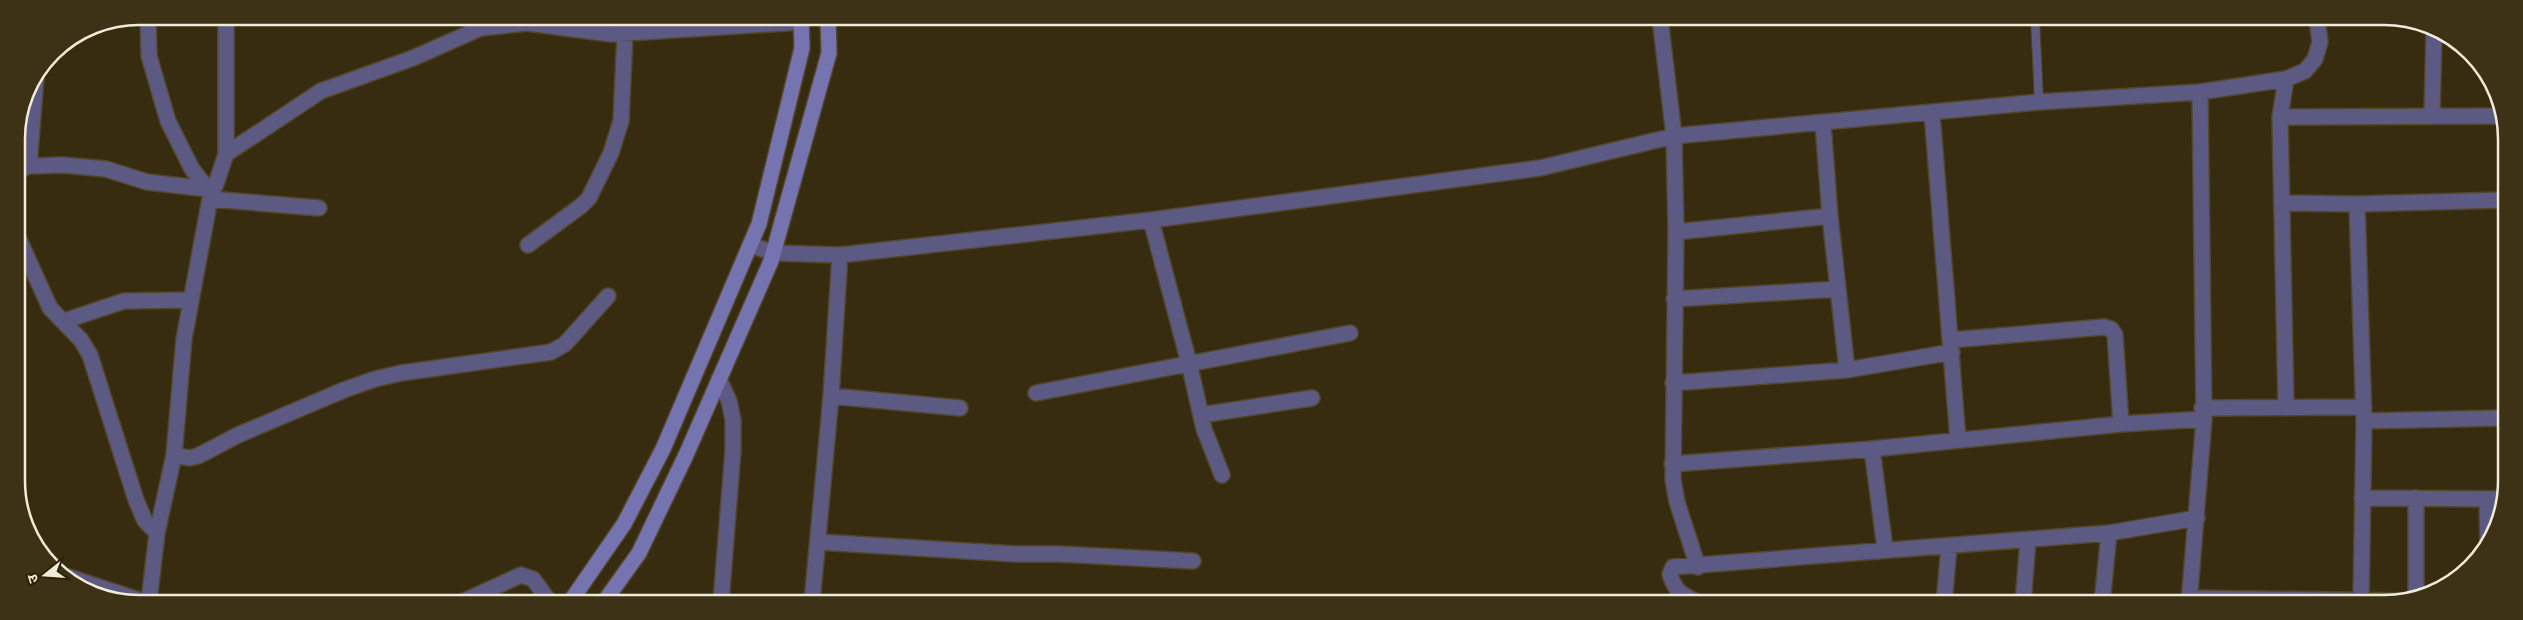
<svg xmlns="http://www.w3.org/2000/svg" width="2523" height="620" font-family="'Noto Serif','Noto Sans Devanagari',serif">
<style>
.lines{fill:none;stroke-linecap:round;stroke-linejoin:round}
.lane-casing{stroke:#51472b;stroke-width:10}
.street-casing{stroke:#51472b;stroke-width:18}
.secondary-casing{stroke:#51472b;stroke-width:18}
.lane{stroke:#5c5a82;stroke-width:8}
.street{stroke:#5c5a82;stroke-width:15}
.secondary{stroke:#7673b1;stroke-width:15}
.rim{fill:none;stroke:#f2ebda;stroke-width:2.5}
</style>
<rect width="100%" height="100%" fill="#372c0f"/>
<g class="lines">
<g class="lane-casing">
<path id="lane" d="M2035,18L2039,102"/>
</g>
<g class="street-casing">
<path id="street" d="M148,16L149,56L168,121L192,169L210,192
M1660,18L1674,136L1676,232L1673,480L1677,502L1698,567
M1932,113L1958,440
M2432,116L2434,33
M2280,117L2504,116
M1823,124L1830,216L1847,370
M226,154L321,91L413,58L481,28L527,23L611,34L801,22
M29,166L36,77
M17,171L29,166L63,165L106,169L147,182L208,189
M210,199L319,208
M2282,203L2357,204L2504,200
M2357,204L2364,421L2361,599
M1151,220L1189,363L1204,429L1222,475
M1676,232L1830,216
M17,235L50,308L81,340L90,355L136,500L145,521L157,533
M528,245L581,206L589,198L611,153L621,121L625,34
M750,245L774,253L840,255L1151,220L1540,168L1674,136L2039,102L2200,92L2286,79L2305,71L2315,59L2320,42L2317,19
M1674,299L1838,289
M64,321L124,301L191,300
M1951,340L2104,327L2111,329L2115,335L2121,424
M719,379L729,401L733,420V450L721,602
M1673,383L1847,370L1952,352
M1036,393L1350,333
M831,396L960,408
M2202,408L2364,407
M2286,408L2280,117L2286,79
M1201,415L1312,398
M2364,421L2504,418
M1872,449L1885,549
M174,455L189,458L198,456L238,435L344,390L375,379L401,373L551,352L565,344L608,296
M1672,464L1872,449L2121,424L2204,419
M2362,498L2504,499
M2487,499L2488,546
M819,542L1015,554H1059L1193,561
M69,577L142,601
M2189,598L2403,601
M2416,598V498
M149,601L157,533L174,455L184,339L211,193L216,184L226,154V16
M462,602L521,575L533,579L550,602
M812,602L831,396L840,255
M1699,603C1682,595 1675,592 1670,574L1673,567L2109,533L2197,518
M1944,603L1949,547
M2023,603L2028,540
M2102,603L2109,533
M2189,603L2204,419L2200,92"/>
</g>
<g class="secondary-casing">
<path id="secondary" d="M570,602L624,524L663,449L759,224L802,48L801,17
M604,602L639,553L686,455L771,261L829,53L828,17"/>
</g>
<use href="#lane" class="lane"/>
<use href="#street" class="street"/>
<use href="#secondary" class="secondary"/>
</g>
<path d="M0 0H2523V620H0ZM139 25H2384A114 114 0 0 1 2498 139V481A114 114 0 0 1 2384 595H139A114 114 0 0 1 25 481V139A114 114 0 0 1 139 25Z" fill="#3d3216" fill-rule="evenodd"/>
<path class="rim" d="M139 25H2384A114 114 0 0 1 2498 139V481A114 114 0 0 1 2384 595H139A114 114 0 0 1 25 481V139A114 114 0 0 1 139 25Z"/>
<g transform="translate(45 575) rotate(253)" stroke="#2d2205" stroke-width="4" paint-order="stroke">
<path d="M0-4L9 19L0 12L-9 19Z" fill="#f2ebda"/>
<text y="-8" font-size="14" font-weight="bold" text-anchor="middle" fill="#f2ebda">उ</text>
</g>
</svg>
